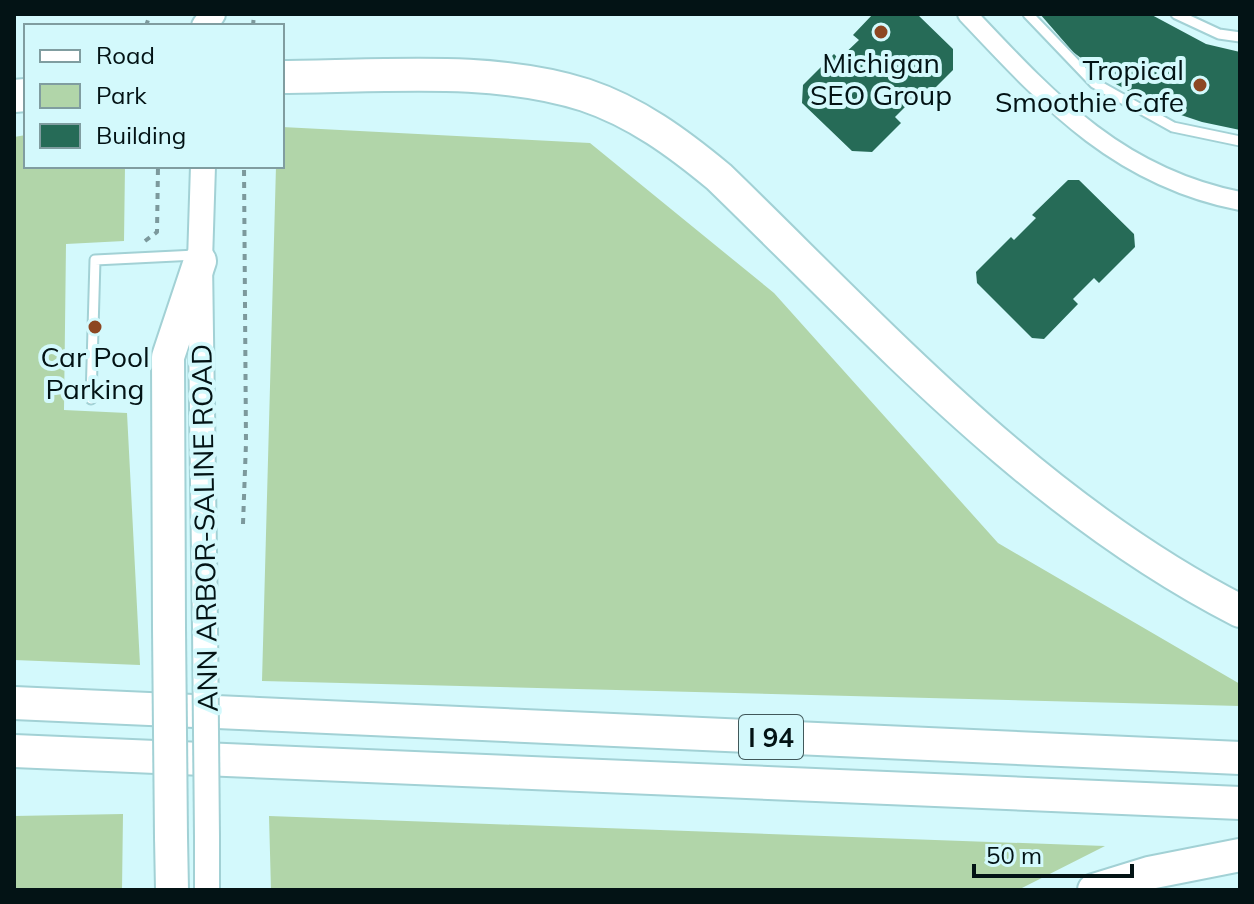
<svg xmlns="http://www.w3.org/2000/svg" width="1254" height="904" font-family="Mulish,sans-serif">
<style>
.green{fill:#b1d5a9}
.building{fill:#266b57}
.lines{fill:none;stroke-linecap:round;stroke-linejoin:round}
.lane-casing{stroke:#a2d1d5;stroke-width:13}
.street-casing{stroke:#a2d1d5;stroke-width:22}
.secondary-casing{stroke:#a2d1d5;stroke-width:28}
.highway-casing{stroke:#a2d1d5;stroke-width:36}
.path{stroke:#7c999c;stroke-width:4;stroke-dasharray:6 6;stroke-linecap:butt}
.lane{stroke:#fff;stroke-width:9}
.street{stroke:#fff;stroke-width:18}
.secondary{stroke:#fff;stroke-width:24}
.highway{stroke:#fff;stroke-width:32}
.secondary-bridge-casing{stroke:#a2d1d5;stroke-width:28;stroke-linecap:butt}
.highway-bridge-casing{stroke:#a2d1d5;stroke-width:36;stroke-linecap:butt}
.secondary-bridge{stroke:#fff;stroke-width:24}
.highway-bridge{stroke:#fff;stroke-width:32}
.poi-dot{fill:#8d4722;stroke:#d3f9fc;stroke-width:3}
.labels{text-anchor:middle;dominant-baseline:central;stroke-width:8;stroke-linejoin:round;paint-order:stroke}
.shield{fill:#d3f9fc;stroke:#41585a;stroke-width:2}
.shield-label{font-size:26px;font-weight:bold;fill:#031315}
.poi-label{font-size:28px;fill:#031315;stroke:#d3f9fc}
.street-label{font-size:28px;fill:#031315;stroke:#d3f9fc}
</style>
<rect width="100%" height="100%" fill="#d3f9fc"/>
<path class="green" d="M282,127L590,143L774,293L998,543L1240,684V706L262,681L276,166H282Z
M26,135V166H125L124,241L66,244L64,410L127,413L140,665L14,660V137Z
M123,814L122,890H14V816Z
M269,816L1105,846L1018,890H271Z"/>
<path class="building" d="M873,14H917L953,49V70L920,103L915,97L895,117L901,123L872,152L852,151L802,103L803,85L834,54L839,59L859,40L853,35Z
M1040,14H1150L1206,44L1240,52V130L1202,122L1160,108L1114,83L1073,52Z
M1068,180H1079L1134,234L1135,247L1099,283L1094,278L1073,299L1078,304L1044,339L1032,338L977,283L976,272L1011,237L1014,240L1036,218L1032,215Z"/>
<g class="lines">
<g class="lane-casing">
<path id="lane" d="M1028,14L1094,83L1173,127L1240,141
M1176,14L1219,34L1240,37
M91,399L95,260L196,255"/>
</g>
<g class="street-casing">
<path id="street" d="M967,14C1049,101 1118,177 1240,201"/>
</g>
<g class="secondary-casing">
<path id="secondary" d="M204,26L213,14
M203,166L200,261L205,628
M207,836V890"/>
</g>
<g class="highway-casing">
<path id="highway" d="M282,77C378,77 493,65 585,95C636,112 678,143 719,177C882,335 1035,506 1240,611
M14,96L26,95
M169,628L168,357L200,261
M14,703L1240,758
M14,751L1240,803
M171,837L172,890
M1094,890L1149,873L1240,855"/>
</g>
<path class="path" d="M146,26L150,14
M253,26L254,14
M145,241L157,232L158,166
M243,524L246,443L244,166"/>
<use href="#lane" class="lane"/>
<use href="#street" class="street"/>
<use href="#secondary" class="secondary"/>
<use href="#highway" class="highway"/>
<g class="secondary-bridge-casing">
<path id="secondary-bridge" d="M205,628L207,836"/>
</g>
<g class="highway-bridge-casing">
<path id="highway-bridge" d="M169,628L171,837"/>
</g>
<use href="#secondary-bridge" class="secondary-bridge"/>
<use href="#highway-bridge" class="highway-bridge"/>
</g>
<g class="poi-dot">
<circle cx="881" cy="32" r="8"/>
<circle cx="1200" cy="85" r="8"/>
<circle cx="95" cy="327" r="8"/>
</g>
<g class="labels">
<rect class="shield" x="739" y="715" width="64" height="44" rx="6"/>
<g class="shield-label">
<text x="771" y="737">I 94</text>
</g>
<g class="poi-label">
<text x="881" y="62">Michigan<tspan x="881" dy="32">SEO Group</tspan></text>
<text x="1184" y="69" text-anchor="end">Tropical<tspan x="1184" dy="32">Smoothie Cafe</tspan></text>
<text x="95" y="356">Car Pool<tspan x="95" dy="32">Parking</tspan></text>
</g>
<g class="street-label">
<text transform="translate(204 528) rotate(-91)">ANN ARBOR-SALINE ROAD</text>
</g>
</g>
<rect width="1254" height="904" fill="none" stroke="#031315" stroke-width="32"/>
<rect x="24" y="24" width="260" height="144" fill="#d3f9fc" stroke="#809da0" stroke-width="2"/>
<rect x="40" y="50" width="40" height="12" fill="#ffffff" stroke="#809da0" stroke-width="2"/>
<text x="96" y="64" font-size="24" fill="#031315">Road</text>
<rect x="40" y="84" width="40" height="24" fill="#b1d5a9" stroke="#809da0" stroke-width="2"/>
<text x="96" y="104" font-size="24" fill="#031315">Park</text>
<rect x="40" y="124" width="40" height="24" fill="#266b57" stroke="#809da0" stroke-width="2"/>
<text x="96" y="144" font-size="24" fill="#031315">Building</text>
<path d="M974 864v12h158v-12" fill="none" stroke="#031315" stroke-width="4"/>
<text x="986" y="864" font-size="24" fill="#031315" stroke="#d3f9fc" stroke-width="6" paint-order="stroke">50 m</text>
</svg>
